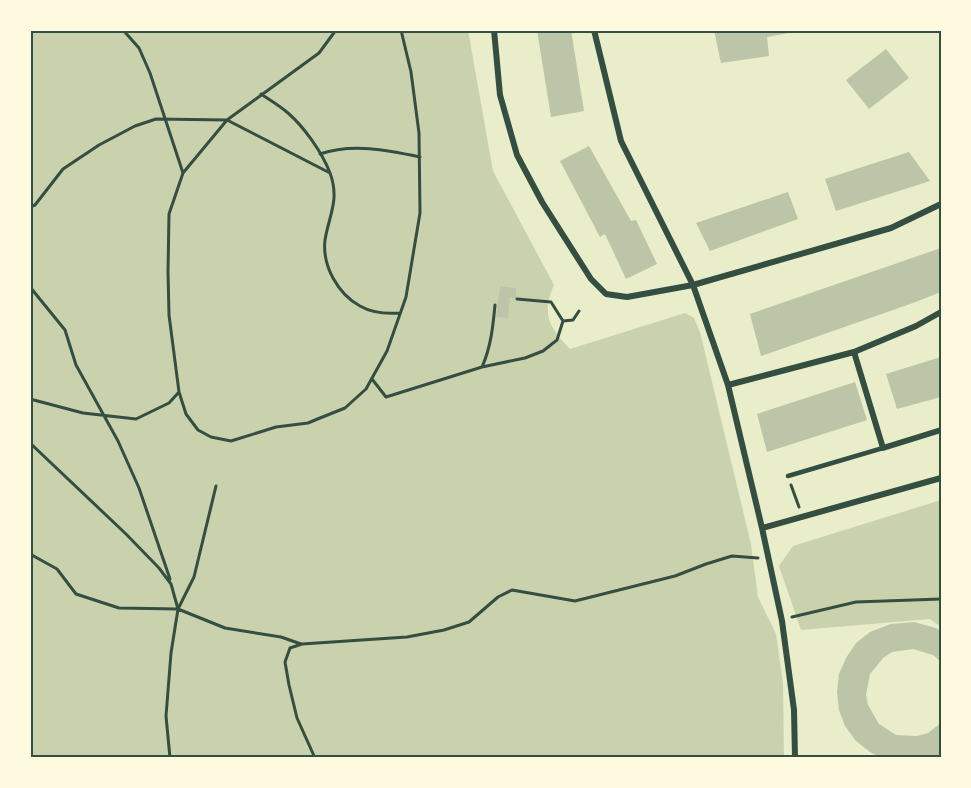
<svg xmlns="http://www.w3.org/2000/svg" width="971" height="788" font-family="'Alegreya Sans',sans-serif">
<style>
.green{fill:#cad2ad}
.building{fill:#bcc5a7}
.lines{fill:none;stroke-linecap:round;stroke-linejoin:round}
.path{stroke:#344e41;stroke-width:3}
.service{stroke:#344e41;stroke-width:4.5}
.minor{stroke:#344e41;stroke-width:6}
.neatline{fill:none;stroke:#344e41;stroke-width:2}
</style>
<rect width="100%" height="100%" fill="#e9edc9"/>
<path class="green" d="M30,30H468L493,171L554,285C541,315 549,327 570,349L685,313L694,318L700,332L751,544L758,597L776,634L783,683L784,758H30Z
M941,500V627L930,619L801,630L779,566L793,546Z"/>
<path class="building" d="M537,30H571L584,111L551,117Z
M714,30H799L800,31L767,37L769,56L721,63Z
M886,49L909,78L869,109L846,80Z
M589,146L631,221L636,220L657,264L626,279L605,234L600,237L560,161Z
M909,152L930,181L836,211L825,179Z
M788,192L798,219L710,251L696,223Z
M941,248V292L913,303L761,356L750,314Z
M500,286L516,288V298L510,297L508,318L496,317Z
M941,357V397L897,409L886,374Z
M855,382L867,420L767,452L757,414Z
M914,622L936,628L941,631V662L933,655L913,649L892,652L883,658L870,674L866,695L868,705L879,724L896,735L917,736L928,733L941,723V754L932,758H882L870,752L856,741L845,726L839,710L837,692L839,674L846,658L856,643L870,632L891,624Z"/>
<g class="lines">
<path class="path" d="M123,30L139,48L150,73L183,173
M261,94C270,100 280,106 288,113C304,127 322,152 330,173C340,200 329,215 325,240C322,266 338,294 360,306C372,313 386,314 400,313
M320,154C352,143 387,150 420,157
M30,207L35,205L63,169L99,145L135,126L156,119L227,120L330,173
M30,287L65,330L76,365L118,441L139,488L170,579
M517,299L551,302L563,321
M482,367C491,347 493,326 495,305
M372,379L386,397L482,367L525,358L543,351L557,340L563,321L573,320L579,311
M179,392L186,414L198,430L211,437L231,441L276,427L308,423L320,418L345,408L366,389L387,351L406,297L420,213L419,133L411,72L401,30
M30,399L83,413L136,419L169,403L179,392L169,315L168,272L169,214L183,173L227,120L319,53L336,30
M30,443L126,534L159,568L171,584L178,609L171,653L166,716L170,758
M791,485L799,507
M30,554L57,569L76,594L119,608L178,609L225,628L281,637L301,644
M179,607L194,577L216,486
M792,617L856,602L941,599
M315,758L297,718L289,685L285,662L290,648L302,644L407,637L444,630L469,622L498,597L512,590L575,601L675,576L706,564L732,556L758,558"/>
<path class="service" d="M788,476L883,448"/>
<path class="minor" d="M494,30L500,95L517,155L542,202L591,279L606,294L627,297L693,285L891,228L941,204
M594,30L621,141L693,285L728,385L762,528L782,621L794,710L795,758
M854,352L883,448L941,430
M728,385L854,352L916,326L941,312
M762,528L941,478"/>
</g>
<rect width="971" height="788" fill="none" stroke="#fefae0" stroke-width="63"/>
<rect x="32" y="32" width="908" height="724" class="neatline"/>
</svg>
